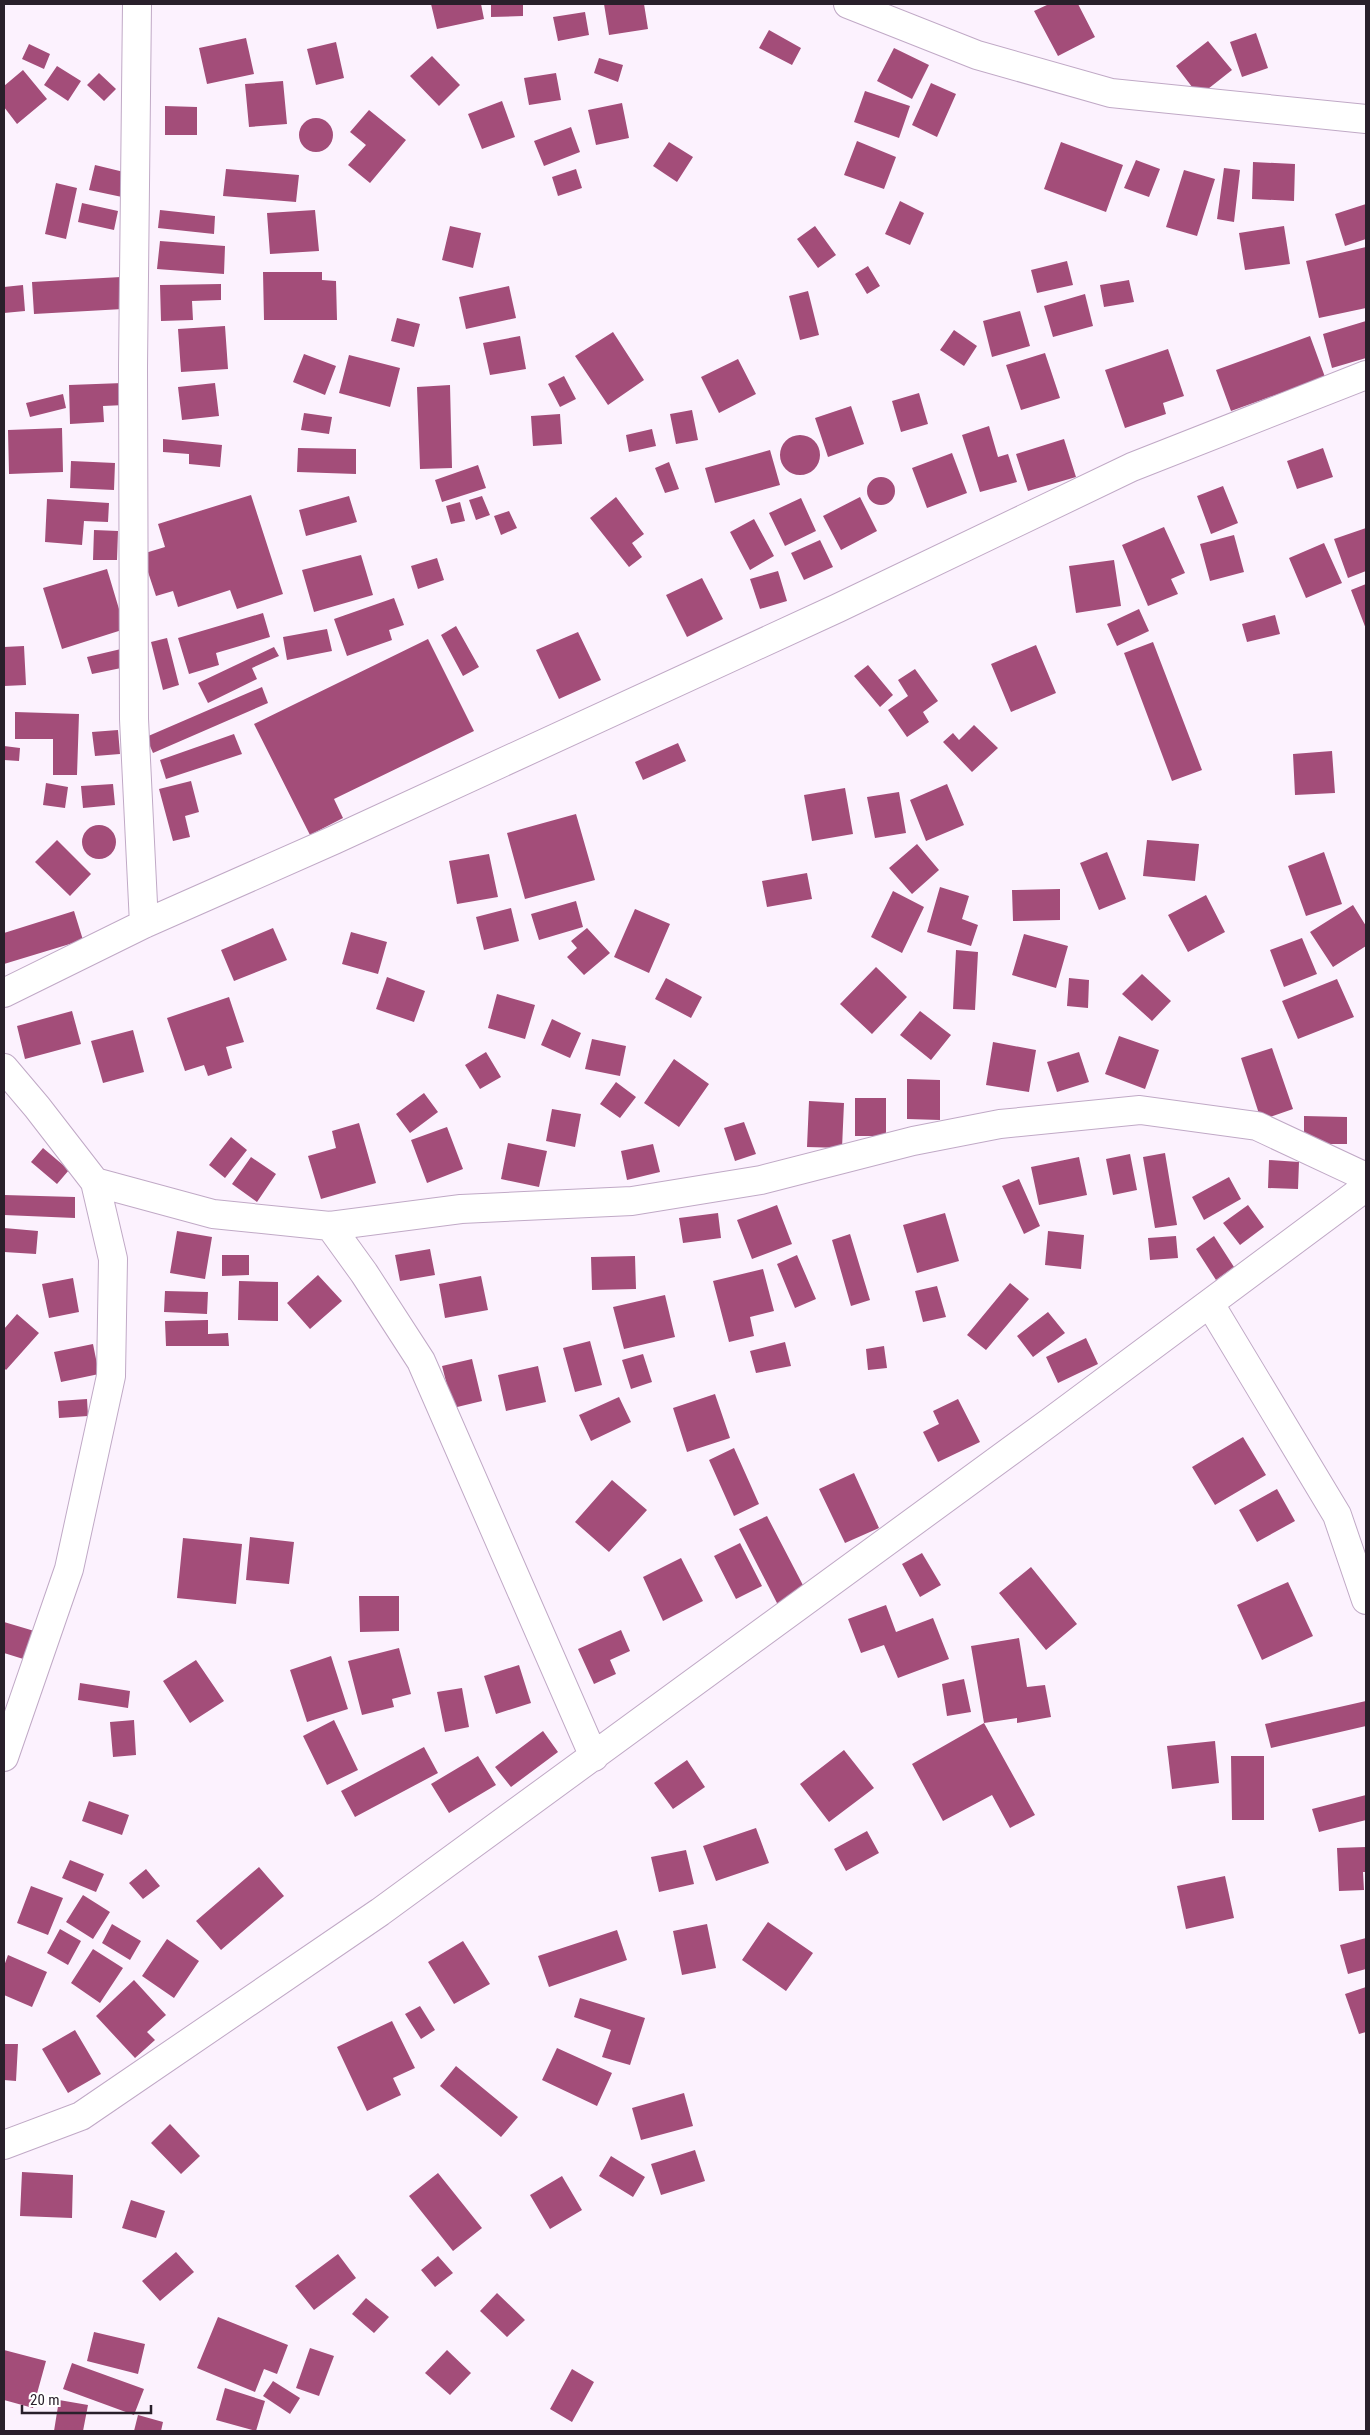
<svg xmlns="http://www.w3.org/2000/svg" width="1370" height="2435" font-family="'Roboto Condensed',sans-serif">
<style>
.building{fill:#a34d79}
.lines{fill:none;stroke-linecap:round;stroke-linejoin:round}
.minor-casing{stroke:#c0a9c6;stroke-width:30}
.minor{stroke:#fff;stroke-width:28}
</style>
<rect width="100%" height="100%" fill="#fcf2fe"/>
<path class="building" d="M431,4H481L484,19L437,29Z
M491,4H523V16L491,17Z
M604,4H644L648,29L609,35Z
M1049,4H1078L1095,37L1058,56L1034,11Z
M585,12L589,35L558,41L553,17Z
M769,30L801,48L792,65L759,48Z
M1256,33L1268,68L1242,77L1230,42Z
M246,38L254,74L207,84L199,48Z
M1208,41L1232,70L1199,96L1176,66Z
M336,42L344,78L316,85L307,49Z
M29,44L50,54L44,69L22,59Z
M894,48L929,65L912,99L877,81Z
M432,56L460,85L439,106L410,76Z
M599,58L623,65L618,82L594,73Z
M57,66L81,81L68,101L44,85Z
M23,70L47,99L17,124L4,107V86Z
M99,73L116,89L104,101L87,85Z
M556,73L561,100L529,105L524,78Z
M283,81L287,124L249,127L245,84Z
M931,83L956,94L937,137L912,125Z
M865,91L910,106L899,138L854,122Z
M502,101L515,137L482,149L468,114Z
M622,103L629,138L596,145L588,110Z
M165,106L197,107V135H165Z
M369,110L406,140L370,183L348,165L366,145L350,132Z
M299 135a17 17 0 1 1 34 0a17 17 0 1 1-34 0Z
M571,127L580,152L544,166L534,141Z
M857,141L896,157L884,189L844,175Z
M669,142L693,157L677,182L653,166Z
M1061,142L1123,165L1106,212L1044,189Z
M1136,160L1160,169L1149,197L1124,188Z
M1253,162L1295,164L1294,201L1252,199Z
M95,165L128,173L122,197L89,190Z
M1224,168L1240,170L1234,222L1217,219Z
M226,169L299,175L296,202L223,196Z
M576,169L582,188L558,196L552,177Z
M1184,170L1215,179L1197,236L1166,227Z
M56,183L77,188L66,239L45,234Z
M900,201L924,213L910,245L885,234Z
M82,203L118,211L114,230L78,222Z
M1366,204V239L1345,246L1335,214Z
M160,210L215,216L214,234L158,228Z
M315,210L319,251L270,254L267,213Z
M450,226L481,233L473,268L442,260Z
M815,226L836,255L818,268L797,239Z
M1284,226L1290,264L1245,270L1239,233Z
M160,241L225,246L224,274L157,269Z
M1366,247V308L1319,318L1306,261Z
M1067,261L1073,285L1037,293L1031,270Z
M868,266L880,286L867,294L855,274Z
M263,272H322V280L336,281L337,320H264Z
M121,277L123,309L34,314L32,282Z
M1129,280L1134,302L1104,307L1100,285Z
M221,284V300L192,301L193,320L161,321L160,285Z
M23,285L25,311L4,313V287Z
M509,286L516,318L466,329L459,297Z
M808,291L819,335L800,340L789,296Z
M1085,294L1093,326L1053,337L1044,306Z
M1020,311L1030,346L992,357L983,321Z
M397,318L420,324L414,347L391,341Z
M1366,321V358L1332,368L1323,334Z
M225,326L228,369L181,372L178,329Z
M954,330L977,346L964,366L940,350Z
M613,332L644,380L608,405L575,356Z
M520,336L526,369L490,375L483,343Z
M1310,336L1325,377L1231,411L1216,370Z
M1168,349L1184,396L1163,403L1166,414L1125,428L1105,370Z
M1045,353L1060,398L1021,410L1006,365Z
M304,354L336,366L325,395L293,382Z
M349,355L400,368L390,407L339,393Z
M738,359L756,394L719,413L701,377Z
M564,376L576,399L560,407L548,384Z
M123,383L125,405L103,406L104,422L70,424L69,385Z
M215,383L219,416L182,420L178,387Z
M450,385L452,468L420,469L417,387Z
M919,393L928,424L901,432L892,401Z
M63,394L66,408L30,417L26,403Z
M851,406L864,444L828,457L815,418Z
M692,410L698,440L676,444L670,414Z
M304,413L332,417L329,434L301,430Z
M560,414L562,444L533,446L531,416Z
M989,426L998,457L1008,454L1017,482L980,492L962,435Z
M62,428L63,472L9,474L8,430Z
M652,429L656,446L629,452L626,435Z
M780 455a20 20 0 1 1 40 0a20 20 0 1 1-40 0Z
M163,439L222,445L220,467L189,464V454L163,452Z
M1064,439L1076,477L1028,491L1016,454Z
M298,448L356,449V474L297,472Z
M1323,448L1333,477L1297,489L1287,461Z
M770,450L780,485L715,503L705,468Z
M952,453L967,493L927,508L912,468Z
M71,461L115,463L114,490L70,488Z
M669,462L679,489L665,493L655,468Z
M478,465L486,488L442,502L435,480Z
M867 491a14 14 0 1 1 28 0a14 14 0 1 1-28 0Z
M1223,486L1238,523L1211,534L1197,496Z
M251,495L283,594L237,609L230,590L178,607L173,591L156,596L142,554L165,547L158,524Z
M349,496L357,522L306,536L299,510Z
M482,496L490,515L476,520L469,500Z
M616,497L644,534L632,543L642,557L629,567L590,518Z
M860,497L877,531L841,550L823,516Z
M801,498L816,531L785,546L769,513Z
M47,499L109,503L108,522L84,521L82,545L45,542Z
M460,502L465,521L451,524L446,506Z
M509,511L517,528L501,535L494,516Z
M754,519L774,556L750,570L730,532Z
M1164,527L1185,573L1171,579L1178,594L1148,606L1122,545Z
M1366,528V571L1348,578L1334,539Z
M94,530L118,531L117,560H93Z
M1234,535L1244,572L1210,581L1200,544Z
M820,540L833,567L804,580L791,553Z
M1324,543L1342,583L1306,598L1289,558Z
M361,555L373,595L314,612L302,570Z
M437,558L444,580L418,589L411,566Z
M1114,560L1121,606L1076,613L1069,566Z
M107,569L125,629L62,649L43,588Z
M778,571L787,601L760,609L750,579Z
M702,578L723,619L687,637L666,595Z
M1366,584V629L1351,590Z
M394,598L404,625L389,630L392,640L347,656L334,619Z
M1139,609L1149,631L1117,646L1107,624Z
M263,613L270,637L216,653L219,665L189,674L178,638Z
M1275,615L1280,634L1247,642L1242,624Z
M456,626L479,667L463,676L441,635Z
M327,629L332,651L287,660L283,637Z
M578,632L601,680L559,699L536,650Z
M167,638L179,685L163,690L151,642Z
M428,639L474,731L334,799L343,818L310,835L254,724Z
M1153,642L1202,770L1172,781L1124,653Z
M1036,645L1056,693L1011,712L991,664Z
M24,646L26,685L4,686V647Z
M274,647L279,656L252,668L257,679L208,703L198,683Z
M121,649L126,667L92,674L87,657Z
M868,665L893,695L880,707L854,676Z
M915,669L938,701L923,712L929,722L907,737L888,710L908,696L898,680Z
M262,687L268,703L153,753L146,737Z
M15,712L79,714L77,775H53V739H15Z
M974,725L998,748L972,772L943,742L953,733L959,740Z
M118,730L120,754L95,756L92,732Z
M234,734L242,754L166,779L160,760Z
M678,743L686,761L643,780L635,762Z
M4,746L20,748L19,761L4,760Z
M1332,751L1335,793L1295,795L1293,754Z
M191,781L199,812L185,816L190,837L173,841L159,789Z
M46,783L68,787L65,808L43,805Z
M113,784L115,805L83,808L81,786Z
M947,784L964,825L926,841L910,800Z
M845,788L853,834L812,841L804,795Z
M899,792L906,833L875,838L867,797Z
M576,814L595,880L525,899L507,833Z
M82 842a17 17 0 1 1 34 0a17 17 0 1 1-34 0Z
M57,840L91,874L70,896L35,862Z
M1147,840L1199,844L1195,881L1143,876Z
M917,844L939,870L912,894L889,868Z
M1107,852L1126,899L1099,910L1080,863Z
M1324,852L1342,904L1306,916L1288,866Z
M489,854L498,897L457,904L449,861Z
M807,873L812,899L767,907L762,881Z
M940,887L969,896L962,919L978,925L971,946L927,932Z
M1060,889V920L1013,921L1012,890Z
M893,891L924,907L902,953L871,937Z
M1206,895L1225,932L1188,952L1168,915Z
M576,901L583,927L539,940L531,914Z
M1353,905L1366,926V946L1333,967L1310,932Z
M511,908L519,941L484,950L476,917Z
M635,909L670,924L649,973L614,957Z
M74,911L83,940L4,964V933Z
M273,928L287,960L234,981L221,950Z
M587,928L610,953L584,975L567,957L577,948L571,941Z
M351,932L387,942L378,974L342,964Z
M1024,934L1068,946L1056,988L1012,975Z
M1302,938L1317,974L1284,987L1270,950Z
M956,950L978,952L975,1010L953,1009Z
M876,967L907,997L872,1034L840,1004Z
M1142,974L1171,1001L1152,1021L1122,994Z
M387,977L425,991L414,1022L376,1009Z
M666,978L702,997L691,1018L655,999Z
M1069,978L1089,980L1088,1008L1067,1006Z
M1337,979L1354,1017L1298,1039L1282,1001Z
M497,994L535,1005L525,1039L488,1028Z
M229,997L244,1042L226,1047L232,1068L208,1076L204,1065L185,1071L167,1018Z
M72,1011L81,1044L25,1059L17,1026Z
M920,1011L951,1035L931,1060L900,1035Z
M552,1019L581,1033L570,1058L541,1045Z
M133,1030L144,1072L103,1083L91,1041Z
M1119,1036L1159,1050L1145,1089L1105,1074Z
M592,1039L626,1046L620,1076L585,1069Z
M993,1042L1036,1050L1029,1092L986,1085Z
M1272,1048L1293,1109L1261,1120L1241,1058Z
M486,1052L501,1077L480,1089L465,1065Z
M1079,1052L1089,1082L1057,1092L1047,1062Z
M674,1059L709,1084L679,1127L644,1103Z
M907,1079L940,1080V1120L907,1119Z
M616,1082L636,1097L620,1118L600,1104Z
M424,1093L438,1112L410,1133L396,1114Z
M855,1098H886V1136H855Z
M809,1101L844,1103L842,1148L807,1147Z
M552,1109L581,1114L575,1147L546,1141Z
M1304,1116L1347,1117V1144H1304Z
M744,1122L756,1154L735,1161L724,1128Z
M359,1123L376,1183L321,1199L308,1156L336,1148L332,1131Z
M447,1127L463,1169L427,1183L411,1140Z
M231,1137L247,1150L225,1178L209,1165Z
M508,1143L547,1151L539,1187L501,1179Z
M653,1144L660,1172L627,1180L621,1151Z
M43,1148L69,1170L57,1184L31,1162Z
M1165,1153L1177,1225L1155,1228L1143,1157Z
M1130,1154L1137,1190L1113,1195L1106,1159Z
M251,1157L276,1174L257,1202L232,1184Z
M1079,1157L1087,1195L1039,1205L1031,1167Z
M1269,1160L1299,1162L1298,1189L1268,1188Z
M1229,1177L1241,1199L1204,1220L1192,1197Z
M1019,1179L1040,1226L1024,1234L1002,1186Z
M4,1195L75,1197V1218L4,1215Z
M777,1205L792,1244L752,1259L737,1220Z
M1248,1205L1264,1227L1240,1245L1223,1223Z
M718,1213L721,1238L683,1243L679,1218Z
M945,1213L959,1261L917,1273L903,1225Z
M4,1228L38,1231L36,1254L4,1252Z
M177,1231L212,1237L205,1279L170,1273Z
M1048,1231L1084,1235L1081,1269L1045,1265Z
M850,1234L870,1300L851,1306L832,1240Z
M1176,1236L1178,1258L1150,1260L1148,1238Z
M1214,1236L1234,1267L1216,1280L1196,1249Z
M430,1249L435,1275L400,1281L395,1255Z
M222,1255H249V1275L222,1276Z
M797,1255L816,1299L795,1308L777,1264Z
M635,1256L636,1289L592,1290L591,1257Z
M763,1269L774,1311L750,1317L754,1336L729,1342L713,1281Z
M318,1275L342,1301L310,1329L287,1303Z
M481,1276L488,1310L445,1318L439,1284Z
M73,1278L79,1312L49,1318L42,1284Z
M239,1281L278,1282V1321L238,1320Z
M1010,1283L1029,1299L986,1350L967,1335Z
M937,1286L946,1317L923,1322L915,1291Z
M165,1291L208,1292L207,1314L164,1312Z
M665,1295L675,1337L624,1349L613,1307Z
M1048,1312L1065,1333L1033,1357L1017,1336Z
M17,1314L39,1333L6,1370L4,1368V1329Z
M208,1320V1334L228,1333L229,1346H166L165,1321Z
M1086,1338L1098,1364L1058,1383L1046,1357Z
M590,1341L602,1385L575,1392L563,1348Z
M785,1342L791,1366L756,1373L750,1351Z
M93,1344L99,1374L61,1382L54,1352Z
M884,1346L887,1368L868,1370L866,1349Z
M643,1354L652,1382L631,1389L622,1360Z
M472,1359L482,1401L453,1408L442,1366Z
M538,1366L546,1402L506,1411L498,1375Z
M715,1394L730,1438L687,1452L673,1408Z
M619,1397L631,1422L591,1441L579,1415Z
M87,1399L88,1416L59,1418L58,1401Z
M958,1399L980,1442L938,1462L923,1432L939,1424L933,1411Z
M1243,1437L1266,1475L1215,1505L1192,1467Z
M734,1448L759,1504L734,1516L709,1460Z
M854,1473L879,1528L845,1543L819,1489Z
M612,1480L647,1510L609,1552L575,1522Z
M1277,1489L1295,1521L1257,1542L1239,1510Z
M767,1516L806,1591L778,1605L739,1529Z
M250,1537L294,1542L289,1584L246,1580Z
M183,1538L242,1544L236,1604L177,1598Z
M740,1543L762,1586L736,1599L714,1556Z
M922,1553L941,1585L920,1597L902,1564Z
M681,1558L703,1601L663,1621L643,1577Z
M1031,1567L1077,1624L1046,1650L999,1593Z
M1288,1582L1313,1636L1262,1660L1237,1605Z
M359,1596H399V1631L360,1632Z
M886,1605L896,1632L933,1618L949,1659L898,1678L884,1645L861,1653L848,1619Z
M4,1622L41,1633L33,1662L4,1653Z
M621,1630L630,1651L610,1660L616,1674L594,1684L578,1649Z
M1019,1638L1027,1687L1045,1685L1051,1717L1017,1723V1718L984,1723L1035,1815L1010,1828L992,1795L943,1821L912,1764L984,1723L971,1646Z
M399,1648L411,1694L392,1699L394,1707L362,1715L348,1661Z
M331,1656L348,1709L307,1722L290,1670Z
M196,1660L224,1701L190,1723L163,1681Z
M519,1665L531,1703L496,1714L484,1676Z
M964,1679L971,1712L947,1716L942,1684Z
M80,1683L130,1691L128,1708L78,1700Z
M462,1688L469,1727L445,1732L437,1692Z
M1366,1701V1726L1271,1748L1265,1724Z
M134,1720L136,1755L113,1757L110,1722Z
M334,1720L358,1770L327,1785L303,1736Z
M543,1731L558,1752L511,1787L495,1767Z
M1215,1741L1219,1783L1172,1789L1167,1746Z
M424,1747L438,1773L355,1817L341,1791Z
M844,1750L874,1788L829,1822L800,1784Z
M478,1756L496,1785L449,1813L431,1784Z
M1231,1756H1264V1820H1232Z
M687,1760L705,1787L673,1809L654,1783Z
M1366,1795V1820L1319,1832L1312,1809Z
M89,1801L129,1815L122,1835L82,1821Z
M756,1828L769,1863L716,1881L703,1846Z
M867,1831L879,1853L846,1871L834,1849Z
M1366,1847V1872H1363L1364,1890L1339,1891L1337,1848Z
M686,1850L694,1884L659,1892L651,1857Z
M70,1860L104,1874L96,1892L62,1878Z
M259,1867L284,1896L221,1950L196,1921Z
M146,1869L160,1886L143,1899L129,1883Z
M1225,1876L1234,1918L1186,1929L1177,1886Z
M31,1886L63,1898L48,1935L17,1923Z
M83,1895L110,1912L93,1939L66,1922Z
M768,1922L813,1953L786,1991L742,1960Z
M112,1924L141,1941L130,1960L102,1943Z
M707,1924L716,1968L682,1975L673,1931Z
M60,1929L81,1941L68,1965L47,1953Z
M617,1930L627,1960L549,1987L538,1956Z
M1366,1938V1969L1348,1974L1340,1945Z
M167,1939L199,1961L174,1998L142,1976Z
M463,1941L490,1984L454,2004L428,1962Z
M93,1949L123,1968L100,2003L71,1983Z
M8,1955L47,1972L32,2007L4,1995V1966Z
M134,1980L166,2015L147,2032L155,2040L135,2058L96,2016Z
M1366,1987V2032L1359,2034L1345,1994Z
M580,1998L645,2018L630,2065L602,2057L611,2030L574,2017Z
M420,2006L435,2030L421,2039L405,2014Z
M392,2021L415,2068L393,2078L401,2095L367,2111L337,2047Z
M75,2030L101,2074L68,2093L42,2049Z
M4,2044H18L16,2081L4,2080Z
M557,2048L612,2073L597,2106L542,2080Z
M456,2066L518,2117L501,2137L440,2086Z
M684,2093L693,2126L641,2140L632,2108Z
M170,2124L200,2156L181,2174L151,2143Z
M695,2150L705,2181L661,2195L651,2164Z
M611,2156L645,2177L633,2197L599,2176Z
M22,2172L73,2175L72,2218L20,2216Z
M438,2173L482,2228L453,2251L409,2196Z
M562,2176L582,2210L550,2229L530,2195Z
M131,2200L165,2211L156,2238L122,2228Z
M176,2252L194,2272L160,2301L142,2281Z
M338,2254L356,2278L314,2310L295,2286Z
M438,2256L453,2273L435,2287L421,2270Z
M497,2293L525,2320L507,2337L480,2311Z
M366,2298L389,2317L374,2333L352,2314Z
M218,2317L288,2345L277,2374L264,2369L255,2392L197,2368Z
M94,2332L145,2344L138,2374L87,2361Z
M310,2348L334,2356L319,2396L296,2388Z
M4,2350L46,2361L33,2408L4,2400Z
M447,2350L471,2373L450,2395L425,2373Z
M72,2363L144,2389L134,2415L63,2389Z
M572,2369L594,2382L572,2422L550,2409Z
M273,2381L300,2398L290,2414L263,2396Z
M225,2388L265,2401L256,2431L216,2420Z
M59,2400L88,2405L83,2431H54Z
M138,2415L163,2422L161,2431H134Z"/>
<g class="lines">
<g class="minor-casing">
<path id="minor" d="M137,4L133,367L134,719L144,924
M848,4L977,55L1111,93L1366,119
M4,993L144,924L334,840L838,608L1132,467L1366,375
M4,1068L37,1107L95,1182L113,1259L111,1376L69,1569L4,1757
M95,1182L213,1214L330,1226L461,1209L632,1201L761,1180L913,1141L1000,1124L1140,1110L1257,1126L1366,1177
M330,1226L364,1273L421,1361L594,1757
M1210,1304L1337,1515L1366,1600
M4,2145L81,2116L380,1912L1050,1422L1366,1187"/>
</g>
<use href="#minor" class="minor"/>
</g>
<rect width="1370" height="2435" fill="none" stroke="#29202b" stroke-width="10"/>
<path d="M22 2405v8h129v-8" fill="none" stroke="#29202b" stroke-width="2.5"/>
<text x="30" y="2405" font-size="15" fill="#29202b" stroke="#ffffff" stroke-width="4" paint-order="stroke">20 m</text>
</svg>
